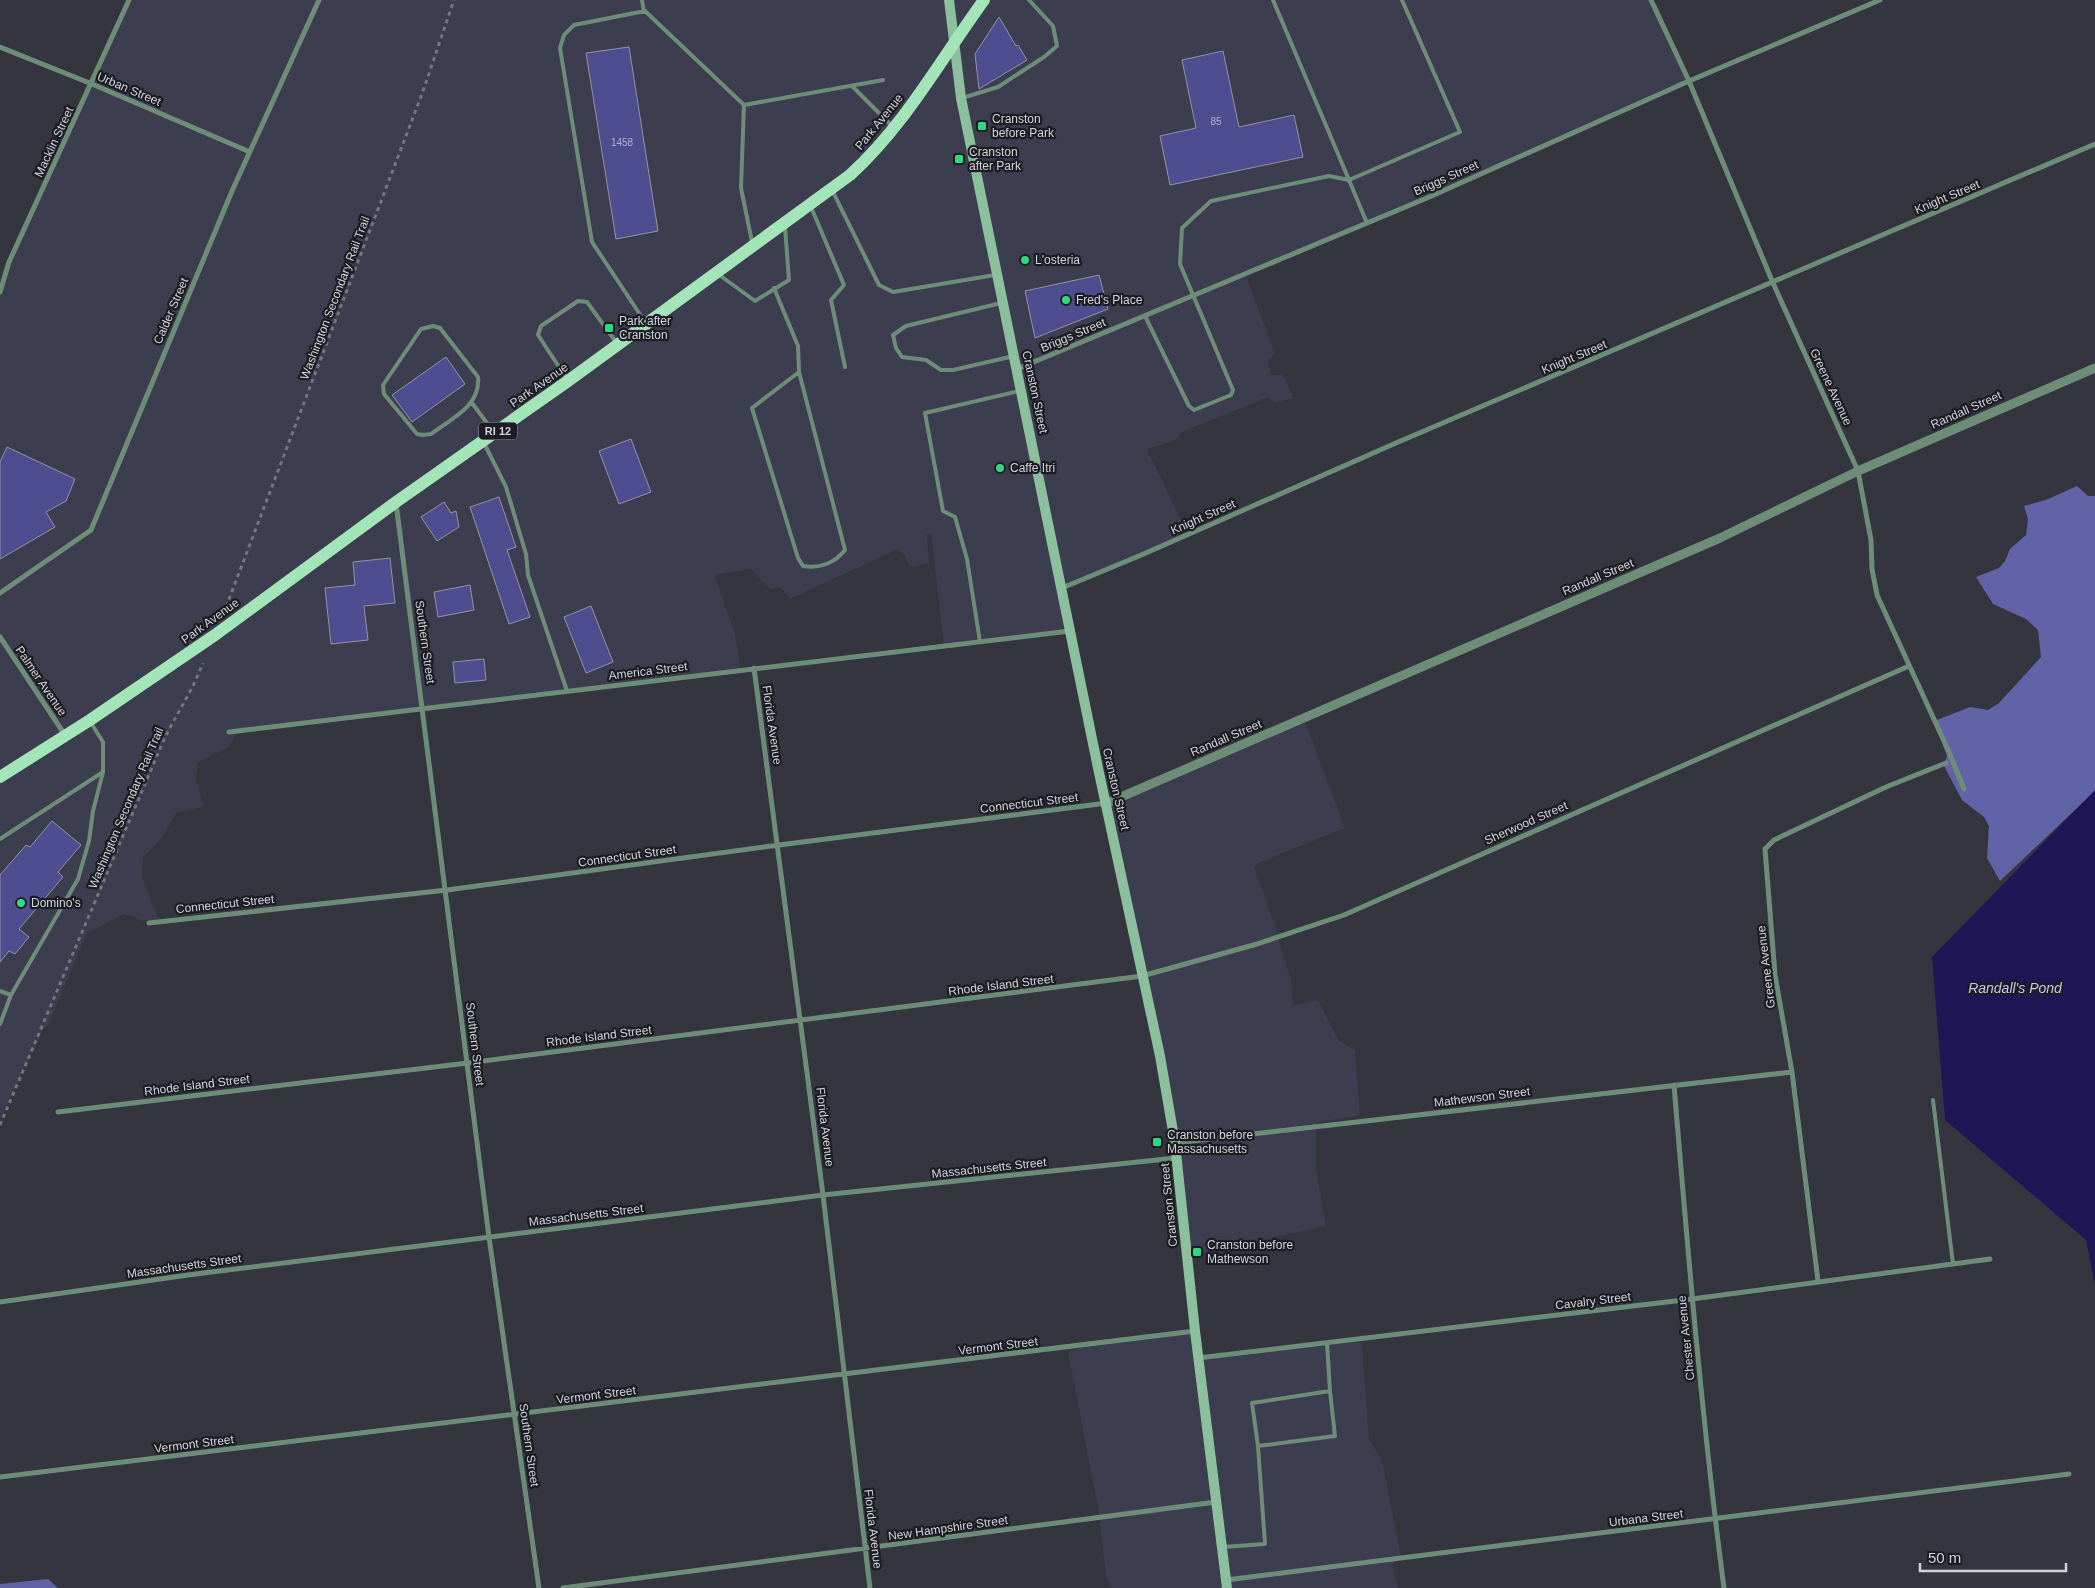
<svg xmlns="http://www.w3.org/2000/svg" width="2095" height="1588" font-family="Helvetica,sans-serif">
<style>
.built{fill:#3c3d4e}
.forest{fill:#6262a7}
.water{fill:#1f1755}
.building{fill:#4e4d90;stroke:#9394a1}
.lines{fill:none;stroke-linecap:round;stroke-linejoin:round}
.path{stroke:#74757e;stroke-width:3;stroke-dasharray:4 4;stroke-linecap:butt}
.service{stroke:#6e8d78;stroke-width:4}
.minor{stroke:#6e8d78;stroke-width:5}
.tertiary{stroke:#6e8d78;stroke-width:9}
.secondary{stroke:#8cbf9d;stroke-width:10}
.primary{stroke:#a3e5b9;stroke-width:12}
.poi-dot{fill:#31d882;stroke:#1c1d22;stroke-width:2}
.labels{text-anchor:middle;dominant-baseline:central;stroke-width:4.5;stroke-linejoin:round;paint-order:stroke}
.number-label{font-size:10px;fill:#b1b2c8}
.shield{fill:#1c1d22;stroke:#9b9ca3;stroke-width:1}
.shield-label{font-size:11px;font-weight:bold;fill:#d2d3da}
.street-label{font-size:12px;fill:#d2d3da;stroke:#1c1d22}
.poi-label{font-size:12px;fill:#d2d3da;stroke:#1c1d22;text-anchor:start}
.water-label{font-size:14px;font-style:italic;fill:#c4c7ee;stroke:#1c1d22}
</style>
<rect width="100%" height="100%" fill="#34353f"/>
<path class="built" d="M129,0H1650L1687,78V84L1246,275L1275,353L1268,362L1271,375H1283L1294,398L1275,403L1268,397L1182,432L1176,440L1147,449L1187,533L1066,588L1069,629L1063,634L953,646L944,645L931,534H927L929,564L910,567L905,555L898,549L790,599L781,588L770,589L751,569L714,575L735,633L740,668L737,672L237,732L229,747L198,762L196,778L203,807L177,812L160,840L143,858L142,876L159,921L152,924L124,914L87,933L49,1024L44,1028L0,1119V293L7,271Z
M1302,722L1306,724L1345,828L1256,864L1254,867L1278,934L1279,942L1291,980L1293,1005L1318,1000L1339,1041L1355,1050L1360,1115L1316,1123V1168L1326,1226L1186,1256L1172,1139L1109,806Z
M1191,1333L1199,1357L1205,1360L1355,1342L1362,1344L1369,1440L1382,1459L1401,1557L1392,1565L1398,1588H1112L1106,1578L1099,1513L1068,1352L1080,1348Z"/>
<path class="forest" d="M2077,486L2088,496H2095V791L2000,881L1987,858L1989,826L1984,817L1962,800L1944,766L1947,756L1934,721L1970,707L1988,710L1999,703L2041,657L2038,630L2026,619L1993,604L1976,577L1999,568L2005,561L2010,549L2026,535L2028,519L2024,506L2046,500Z
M48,1579L58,1588H0V1584Z"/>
<path class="water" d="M2095,790V1285L2086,1240L1945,1120L1932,957Z"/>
<path class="building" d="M999,17L1016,46L1018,45L1027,60L979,89L975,54Z
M629,47L658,231L616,239L586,53Z
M1223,51L1239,127L1294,115L1303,157L1170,185L1160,136L1196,128L1182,60Z
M1099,275L1108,309L1035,338L1025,291Z
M446,357L465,384L412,422L392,395Z
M631,439L651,492L619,504L599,451Z
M7,447L75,479L66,501L46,512L55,527L0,559V462Z
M499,497L516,547L507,550L530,617L509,624L470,507Z
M444,502L451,513L456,511L459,527L437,541L421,517Z
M390,558L395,603L364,606L368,640L331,644L325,588L355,585L353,562Z
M470,585L474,610L438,617L434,592Z
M591,606L613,662L586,673L564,617Z
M484,659L486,680L455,683L453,662Z
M52,821L81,845L58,872L63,877L19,929L29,937L15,954L9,951L0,962V875L26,845L30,847Z"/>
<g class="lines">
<path class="path" d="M226,607L422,94L454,0
M0,1125L165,737L193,686L203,663"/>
<path class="service" d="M642,0L644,12
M1273,0L1349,180L1460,132L1402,0
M852,86L892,126
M962,98L998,87L1044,57L1057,46L1053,26L1029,0
M744,105L883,80
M832,190L879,285L893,292L995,275
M811,207L844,285L831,300L845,367
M718,274L755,301L789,280L785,227
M774,288L798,346L799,372L845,550C835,563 819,569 803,566L798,558L752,408L799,372
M1001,303L906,326L893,335L896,348L902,357L926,360L941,370H953L1014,356
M1145,316L1189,406L1194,410L1231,395L1233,390L1180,264L1182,228L1211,201L1329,176L1349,180L1367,223
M645,322L592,242L560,48L564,35L574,25L645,11L744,105L741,188L752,242
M433,326L440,328L478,377C481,406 451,419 431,434L423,435L417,434L384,394L383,385L421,329Z
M567,379L538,335L541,326L578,301L587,302L616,342
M472,403L493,431
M484,443L506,487L526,554L528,575L567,691
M980,642L967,559L955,517L943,511L925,413L1019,391
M0,839L103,772V742L91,723
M0,991L11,995
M0,1024L11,995L78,879L89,841L93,811L103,772
M1933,1100L1953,1264
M1258,1446L1335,1436L1330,1391
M1223,1547L1265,1544L1258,1446L1252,1403L1330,1391L1327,1343"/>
<path class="minor" d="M1651,0L1689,81L1773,283L1858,471L1871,540L1872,569L1877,595L1949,752L1964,789
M0,47L92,84L250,152
M0,292L9,262L129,0
M1017,369L1427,198L1689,81L1880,0
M396,503L489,1237L539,1588
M1062,588L1139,556L1396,443L2095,144
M0,593L91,530L232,191L319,0
M0,637L65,735
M754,668L823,1195L870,1588
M229,732L1070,631
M149,923L447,890L779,845L1107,803
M1674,1085C1688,1253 1702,1421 1724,1588
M58,1112L468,1063L1142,976L1257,944L1344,915L1909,666
M1175,1143L1792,1072
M1818,1281L1792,1072L1775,975L1765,849L1774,840L1886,787L1946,763
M0,1302L188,1275L823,1195L1176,1158
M1198,1358L1692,1299L1990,1259
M0,1477L1195,1331
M1226,1580L2069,1474
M563,1588L1216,1502"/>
<path class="tertiary" d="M1107,803L1720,538L1858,471L2095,368"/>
<path class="secondary" d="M949,0L961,98L1098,768L1160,1056L1175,1143L1195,1331L1227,1588"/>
<path class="primary" d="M0,777L90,720L215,635L396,502L568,381L850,175C905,125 941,59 984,0"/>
</g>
<g class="poi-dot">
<rect x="977" y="121" width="10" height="10" rx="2.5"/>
<rect x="954" y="154" width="10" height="10" rx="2.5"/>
<circle cx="1025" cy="260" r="5"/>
<circle cx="1066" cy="300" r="5"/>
<rect x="604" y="323" width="10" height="10" rx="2.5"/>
<circle cx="1000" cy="468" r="5"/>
<circle cx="21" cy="903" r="5"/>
<rect x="1152" y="1137" width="10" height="10" rx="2.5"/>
<rect x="1192" y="1247" width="10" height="10" rx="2.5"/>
</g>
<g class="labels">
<g class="number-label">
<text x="1216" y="121">85</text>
<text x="622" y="142">1458</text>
</g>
<rect class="shield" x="479" y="422.5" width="38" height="17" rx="4"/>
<g class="shield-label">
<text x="498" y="431">RI 12</text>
</g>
<g class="street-label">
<text transform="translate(129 89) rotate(23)">Urban Street</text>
<text transform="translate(879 122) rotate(-51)">Park Avenue</text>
<text transform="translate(54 142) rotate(-65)">Macklin Street</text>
<text transform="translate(1446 178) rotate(-24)">Briggs Street</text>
<text transform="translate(1947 197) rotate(-23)">Knight Street</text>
<text transform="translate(335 298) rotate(-69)">Washington Secondary Rail Trail</text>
<text transform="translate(171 311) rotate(-67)">Calder Street</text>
<text transform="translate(1073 335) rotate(-23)">Briggs Street</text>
<text transform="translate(1574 357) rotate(-23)">Knight Street</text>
<text transform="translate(539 385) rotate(-35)">Park Avenue</text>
<text transform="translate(1831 387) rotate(65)">Greene Avenue</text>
<text transform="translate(1035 392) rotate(78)">Cranston Street</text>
<text transform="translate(1966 410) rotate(-24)">Randall Street</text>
<text transform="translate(1203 517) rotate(-24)">Knight Street</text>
<text transform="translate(1598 577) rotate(-23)">Randall Street</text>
<text transform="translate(210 621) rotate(-36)">Park Avenue</text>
<text transform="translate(425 642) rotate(82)">Southern Street</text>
<text transform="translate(648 671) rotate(-7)">America Street</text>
<text transform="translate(41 681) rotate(56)">Palmer Avenue</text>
<text transform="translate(772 725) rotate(82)">Florida Avenue</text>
<text transform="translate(1226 738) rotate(-23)">Randall Street</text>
<text transform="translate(1116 789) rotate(77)">Cranston Street</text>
<text transform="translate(1029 803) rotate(-7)">Connecticut Street</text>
<text transform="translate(126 808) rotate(-67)">Washington Secondary Rail Trail</text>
<text transform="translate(1526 823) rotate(-24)">Sherwood Street</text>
<text transform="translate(627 856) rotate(-8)">Connecticut Street</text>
<text transform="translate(225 904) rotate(-6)">Connecticut Street</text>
<text transform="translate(1766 967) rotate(-97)">Greene Avenue</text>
<text transform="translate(1001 985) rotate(-7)">Rhode Island Street</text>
<text transform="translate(599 1036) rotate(-7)">Rhode Island Street</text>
<text transform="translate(475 1044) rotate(83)">Southern Street</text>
<text transform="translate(197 1085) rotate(-7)">Rhode Island Street</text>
<text transform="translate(1482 1097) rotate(-7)">Mathewson Street</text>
<text transform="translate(825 1127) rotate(83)">Florida Avenue</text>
<text transform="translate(989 1168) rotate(-6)">Massachusetts Street</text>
<text transform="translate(1169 1205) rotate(-96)">Cranston Street</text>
<text transform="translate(586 1215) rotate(-7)">Massachusetts Street</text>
<text transform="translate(184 1266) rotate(-8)">Massachusetts Street</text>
<text transform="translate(1593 1301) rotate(-7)">Cavalry Street</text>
<text transform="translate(1686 1338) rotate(-96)">Chester Avenue</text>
<text transform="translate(998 1346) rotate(-7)">Vermont Street</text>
<text transform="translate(596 1395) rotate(-7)">Vermont Street</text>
<text transform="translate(194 1444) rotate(-7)">Vermont Street</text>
<text transform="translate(529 1445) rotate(82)">Southern Street</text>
<text transform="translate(1646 1518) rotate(-7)">Urbana Street</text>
<text transform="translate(948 1528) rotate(-8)">New Hampshire Street</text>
<text transform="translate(873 1529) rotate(83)">Florida Avenue</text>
</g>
<g class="poi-label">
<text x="992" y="119">Cranston<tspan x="992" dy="14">before Park</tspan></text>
<text x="969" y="152">Cranston<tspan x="969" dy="14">after Park</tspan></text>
<text x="1035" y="260">L'osteria</text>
<text x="1076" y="300">Fred's Place</text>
<text x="619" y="321">Park after<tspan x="619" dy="14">Cranston</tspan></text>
<text x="1010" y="468">Caffe Itri</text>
<text x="31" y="903">Domino's</text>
<text x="1167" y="1135">Cranston before<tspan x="1167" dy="14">Massachusetts</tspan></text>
<text x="1207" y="1245">Cranston before<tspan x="1207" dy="14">Mathewson</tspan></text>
</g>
<g class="water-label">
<text x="2015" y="988">Randall's Pond</text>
</g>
</g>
<path d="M1920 1563v8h146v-8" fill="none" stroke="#d2d3da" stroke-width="2.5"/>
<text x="1928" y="1563" font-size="15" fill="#d2d3da" stroke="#1c1d22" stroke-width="4" paint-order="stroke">50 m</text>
</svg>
